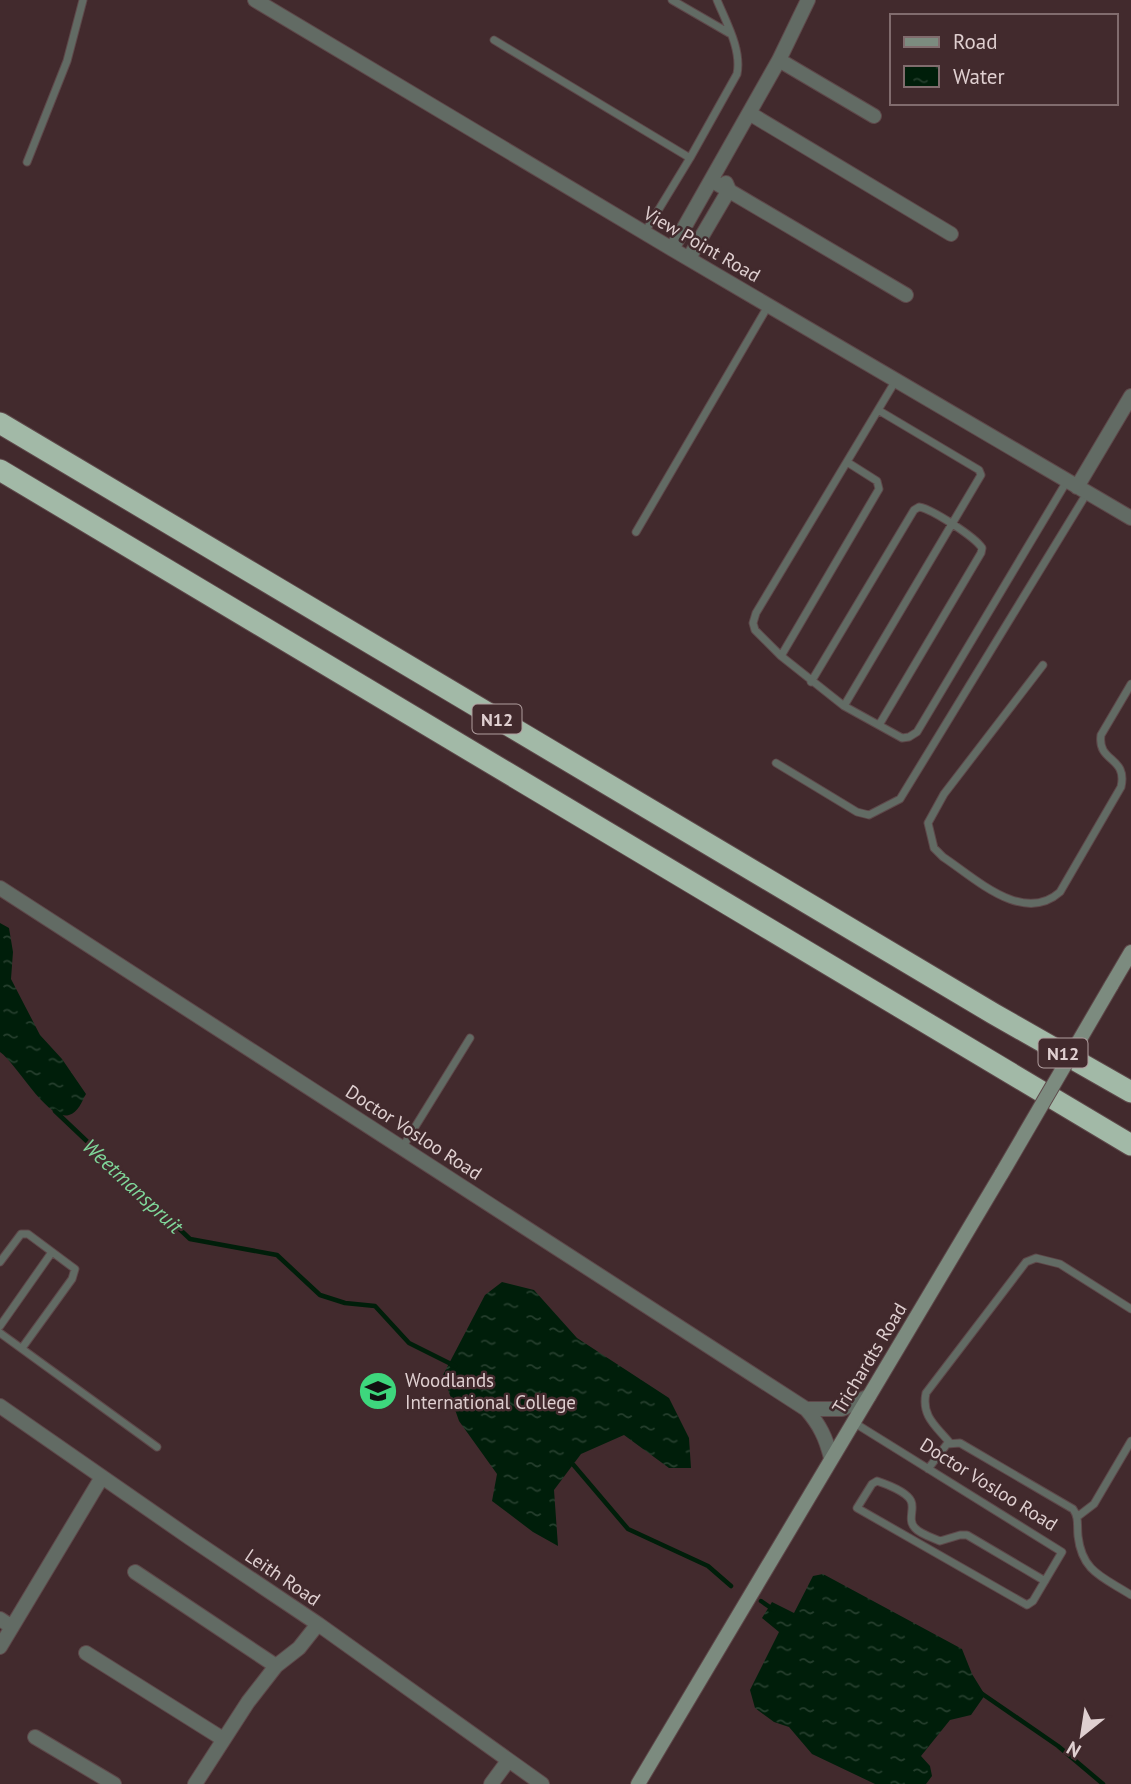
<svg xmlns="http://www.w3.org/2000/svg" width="1131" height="1784" font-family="'PT Sans',sans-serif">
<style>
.water{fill:url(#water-ripples)}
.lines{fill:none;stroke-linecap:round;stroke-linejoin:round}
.stream{stroke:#001e0a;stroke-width:4.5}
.lane-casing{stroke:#5e484a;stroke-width:9}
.street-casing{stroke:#5e484a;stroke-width:16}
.secondary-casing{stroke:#5e484a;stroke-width:16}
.highway-casing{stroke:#5e484a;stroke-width:23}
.lane{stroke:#626b64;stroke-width:7}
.street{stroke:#626b64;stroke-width:14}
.secondary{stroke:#7c8b7f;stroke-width:14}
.highway{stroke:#a2b9a7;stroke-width:21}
.secondary-bridge-casing{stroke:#5e484a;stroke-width:16;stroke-linecap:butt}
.secondary-bridge{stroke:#7c8b7f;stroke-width:14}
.labels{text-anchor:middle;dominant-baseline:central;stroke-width:5;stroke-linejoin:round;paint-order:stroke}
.shield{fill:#422a2d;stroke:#b09e9f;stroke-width:2}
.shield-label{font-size:18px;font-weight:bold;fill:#dfcfd0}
.street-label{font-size:19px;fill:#dfcfd0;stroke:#422a2d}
.poi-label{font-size:19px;fill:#dfcfd0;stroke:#422a2d;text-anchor:start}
.water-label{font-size:21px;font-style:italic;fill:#7fd79a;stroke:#422a2d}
</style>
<defs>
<pattern id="water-ripples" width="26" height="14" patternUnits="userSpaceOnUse" patternTransform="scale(1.75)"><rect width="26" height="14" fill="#001e0a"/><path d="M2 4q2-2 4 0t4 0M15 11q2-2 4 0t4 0" fill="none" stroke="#253e2d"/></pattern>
</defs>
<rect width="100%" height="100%" fill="#422a2d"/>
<path class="water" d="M0,923L9,928L13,952L11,979L40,1035L62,1059L86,1094C82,1101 78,1113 69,1115C48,1122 17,1064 0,1052Z
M502,1282L534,1290L577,1338L669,1398L689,1438L691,1468H669L624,1435L581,1454L554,1490L558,1546L533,1532L492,1501L497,1474L459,1421L443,1375L485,1295Z
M823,1574L962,1649L972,1674L985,1695L971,1715L950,1720L921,1756L930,1766L932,1776L926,1784H875L812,1754L789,1727L774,1722L755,1708L750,1690L779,1632L762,1618L772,1602L794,1613L813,1576Z"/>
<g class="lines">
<path class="stream" d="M55,1111L190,1239L277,1255L320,1295L345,1303L375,1306L409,1343L455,1366
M571,1462L628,1529L708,1566L731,1586
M761,1601L774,1610
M981,1693L1058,1746L1103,1784"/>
<g class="lane-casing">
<path id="lane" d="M672,0L729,33
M494,40L690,158
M27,162L67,61L83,0
M645,232L690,158L737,74C742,50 726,22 717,0
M896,380L756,613L753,623L755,630L781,656L844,706L902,738L909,737L917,732L1067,481
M636,532L768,306
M781,656L879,489L877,481L847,462
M1043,665L944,794L928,823L934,848L943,857C975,878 1023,925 1060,892L1121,787C1128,756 1097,763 1101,735L1131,684
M811,682L914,510L919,507C932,509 975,537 982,548L981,553L879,725
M844,706L981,475L979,470L878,410
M776,763L857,812L869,815L900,799L1087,493
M402,1148L470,1038
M0,1262L21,1234H28L75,1269L72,1279L22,1348
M0,1326L52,1252
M0,1333L157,1447
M853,1422L1062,1552L1033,1601L1027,1605L857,1508L872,1484L877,1481C886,1484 907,1492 911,1501C915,1509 907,1520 915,1528C920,1534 933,1538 940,1541L960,1535H967L1045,1581
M950,1443C936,1426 921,1416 926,1393L1026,1262L1036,1258L1060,1264L1131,1309
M928,1469L947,1444L960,1443L1073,1509C1079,1517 1077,1525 1078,1536C1082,1572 1103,1577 1131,1595
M1077,1517L1094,1504L1131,1441"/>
</g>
<g class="street-casing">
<path id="street" d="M255,0L672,249L1131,518
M779,60L874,116
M749,113L951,234
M711,180L906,295
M672,249L779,60L808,0
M689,258L729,190L726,183
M1077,487L1131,396
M0,888L806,1409C820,1425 826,1438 831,1458
M0,1406L190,1538L318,1624L542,1784
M806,1409H842L869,1396
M135,1572L276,1666
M0,1619L12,1627
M0,1647L102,1477
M86,1653L223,1739
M35,1737L114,1784
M195,1784L248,1702L276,1666L299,1648L318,1624
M491,1784L508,1761"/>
</g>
<g class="secondary-casing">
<path id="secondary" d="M1111,986L1131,952
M638,1784L1002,1173"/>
</g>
<g class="highway-casing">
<path id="highway" d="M0,423L994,1014L1131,1092
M0,470L1131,1145"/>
</g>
<use href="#lane" class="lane"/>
<use href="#street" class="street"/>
<use href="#secondary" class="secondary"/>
<use href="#highway" class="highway"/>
<g class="secondary-bridge-casing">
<path id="secondary-bridge" d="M1002,1173L1111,986"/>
</g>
<use href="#secondary-bridge" class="secondary-bridge"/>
</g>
<defs>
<g id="school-disc" transform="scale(2.0125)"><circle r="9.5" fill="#3ed77d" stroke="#422a2d"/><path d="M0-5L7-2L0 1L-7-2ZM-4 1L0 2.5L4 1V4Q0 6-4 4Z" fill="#111"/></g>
</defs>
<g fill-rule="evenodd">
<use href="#school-disc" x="378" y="1391"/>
</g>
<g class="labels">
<g class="shield">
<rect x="472.5" y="704.5" width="49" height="29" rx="5"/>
<rect x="1038.5" y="1038.5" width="49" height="29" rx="5"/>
</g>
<g class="shield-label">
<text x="497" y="719">N12</text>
<text x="1063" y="1053">N12</text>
</g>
<g class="street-label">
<text transform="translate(702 244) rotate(30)">View Point Road</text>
<text transform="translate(414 1132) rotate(33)">Doctor Vosloo Road</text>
<text transform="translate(869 1358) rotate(-59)">Trichardts Road</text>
<text transform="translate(989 1484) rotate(32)">Doctor Vosloo Road</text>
<text transform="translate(283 1577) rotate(34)">Leith Road</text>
</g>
<g class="poi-label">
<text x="405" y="1380">Woodlands<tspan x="405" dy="22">International College</tspan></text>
</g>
<g class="water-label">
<text transform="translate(133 1186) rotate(43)">Weetmanspruit</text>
</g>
</g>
<rect x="890" y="14" width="228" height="91" fill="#422a2d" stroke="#816c6e" stroke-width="2"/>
<rect x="904" y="37" width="35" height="10" fill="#7c8b7f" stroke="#816c6e" stroke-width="2"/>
<text x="953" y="49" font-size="21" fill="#dfcfd0">Road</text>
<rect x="904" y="66" width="35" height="21" fill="url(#water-ripples)" stroke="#816c6e" stroke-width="2"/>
<text x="953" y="84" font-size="21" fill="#dfcfd0">Water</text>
<g transform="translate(1082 1735) rotate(210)" stroke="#422a2d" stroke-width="5" paint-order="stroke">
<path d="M0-5L12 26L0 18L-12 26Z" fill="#dfcfd0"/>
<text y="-10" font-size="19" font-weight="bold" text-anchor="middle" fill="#dfcfd0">N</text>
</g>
</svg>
